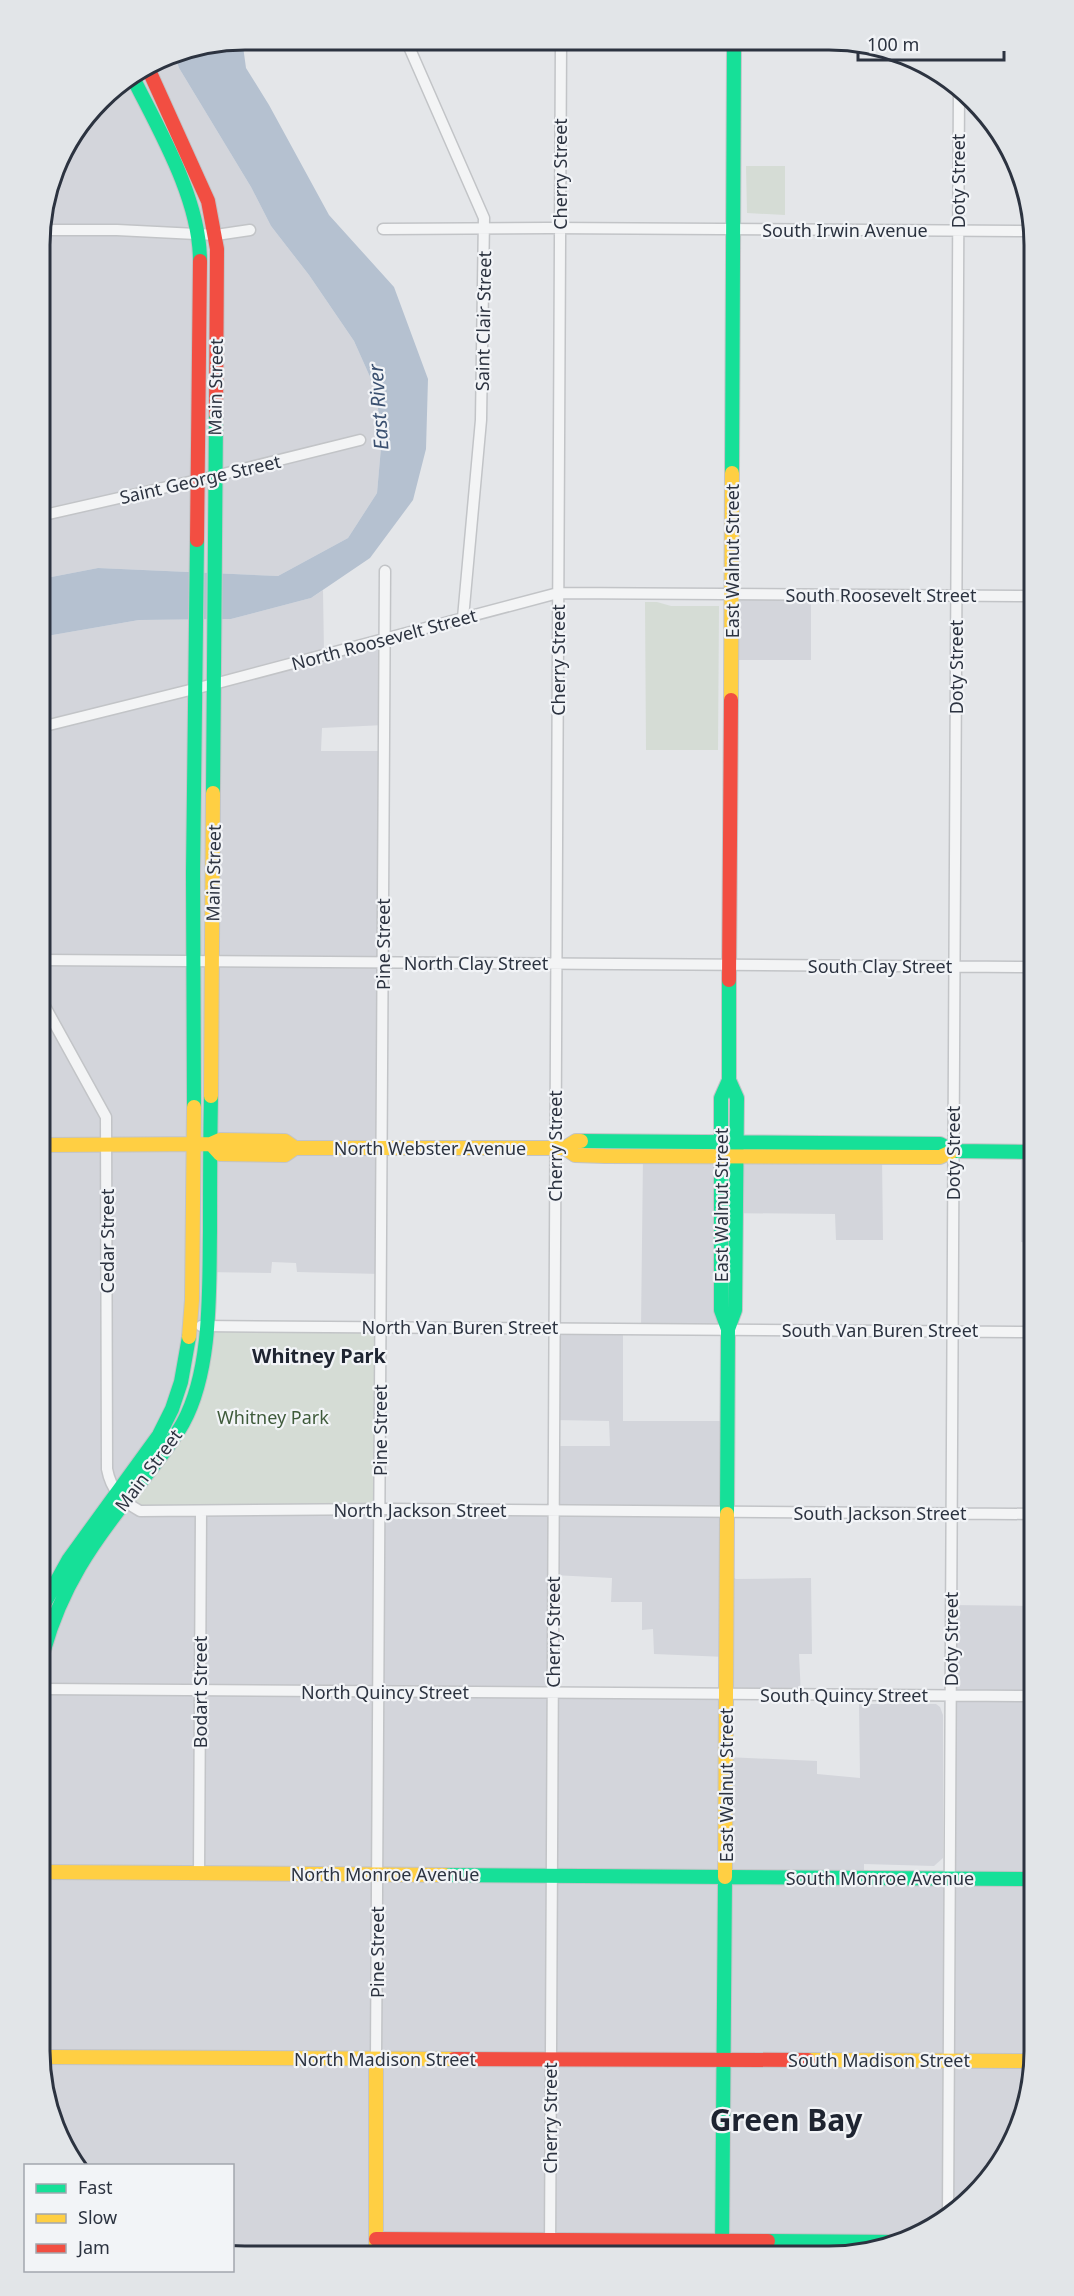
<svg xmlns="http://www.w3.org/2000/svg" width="1074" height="2296" font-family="'Noto Sans',sans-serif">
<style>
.built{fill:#d3d5db;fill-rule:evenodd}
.green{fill:#d5dcd5}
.water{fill:#b5c1d0}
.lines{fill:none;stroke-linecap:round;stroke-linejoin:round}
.street-casing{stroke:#c2c4c7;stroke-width:13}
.fast-casing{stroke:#c2c4c7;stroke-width:16}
.slow-casing{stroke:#c2c4c7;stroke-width:16}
.jam-casing{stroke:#c2c4c7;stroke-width:16}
.street{stroke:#f3f4f5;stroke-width:10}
.fast{stroke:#16e098;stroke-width:14}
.slow{stroke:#ffcf43;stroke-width:14}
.jam{stroke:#f24e42;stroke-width:14}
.labels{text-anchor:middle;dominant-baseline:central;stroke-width:4.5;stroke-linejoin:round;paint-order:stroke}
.street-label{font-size:18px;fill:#2c3340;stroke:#f2f4f7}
.park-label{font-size:18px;fill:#3f5b3b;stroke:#f2f4f7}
.water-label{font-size:20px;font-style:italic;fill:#3a5070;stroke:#f2f4f7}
.neighbourhood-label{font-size:20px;font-weight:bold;fill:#1e2431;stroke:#f2f4f7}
.town-label{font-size:30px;font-weight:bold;fill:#1e2431;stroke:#f2f4f7}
.rim{fill:none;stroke:#2c3340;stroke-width:3}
</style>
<rect width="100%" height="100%" fill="#e4e6e9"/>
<path class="built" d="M174,53L179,68L251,187L271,226L309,275L354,341L375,388L382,436L377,493L348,538L278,576L98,568L41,579L39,231L60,154L109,90L166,55Z
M323,590L324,654L384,638V725L322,728L321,751H384L381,1274L297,1272L296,1263L272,1262L271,1273L203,1272L202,1326L191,1373L118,1495L553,1510L554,1446H610L609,1421L554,1420V1328L623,1329V1421H728L727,1574L736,1579L811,1578L812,1654H799L801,1695L727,1694L726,1757L817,1761V1774L860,1778L859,1704H936L940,1707L943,1715V1858L934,1866L864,1864V1877L950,1878L951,1605L1033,1606L1035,2065L1019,2130L984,2187L943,2223L883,2250L233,2253L232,2166L73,2165L46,2105L44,1498L48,1460V1397L43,1370L41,637L139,620L231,619L311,598ZM553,1575L612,1578L611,1602H642V1630L653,1629L654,1654L726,1657V1694L553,1693Z
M732,594L811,595V660H732Z
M1021,1152H1031L1032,1243L1021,1242Z
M643,1156L882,1157L883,1240H836L835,1214L721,1213L728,1329H641Z"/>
<path class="green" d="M746,166H785V215L747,213Z
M645,602H657L671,606H719L718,750H646Z
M202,1326L380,1327L379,1509L140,1511L127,1504Z"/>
<path class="water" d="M242,39L246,68L269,105L329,215L394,287L428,379L426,449L413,500L370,558L311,598L231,619L139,620L41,637V579L98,568L278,576L348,538L377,493L382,436L375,388L354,341L309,275L271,226L251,187L179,68L174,53Z
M43,1370C50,1412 48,1455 44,1498Z"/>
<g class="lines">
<g class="street-casing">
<path id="street" d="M406,40L484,218L481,420L463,618
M383,229L548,228L1028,231
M40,230H117L216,235L250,230
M40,516L215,476L360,440
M41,727L214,684L558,593L1029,596
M42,960L1031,967
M42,1001L106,1117L107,1469C111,1490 122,1501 140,1511L390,1509L1033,1514
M201,1326L1032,1332
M45,1689L1033,1696
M199,1873L201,1511
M376,2059L385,571
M948,2219L959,87
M550,2251L561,41"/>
</g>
<g class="fast-casing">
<path id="fast" d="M132,76C159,130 200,199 200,261
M732,473L734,42
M213,793L216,414
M194,1107L193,873L197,540
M581,1141L940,1144L953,1151L1031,1152
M728,1329L721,1310V1098L729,1080V980
M727,1514L728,1329L735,1310L737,1098L729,1080
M44,1604L69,1559L159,1435L172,1409L181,1382L189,1337
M44,1650C61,1588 92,1543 132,1493C149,1471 169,1448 183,1423C212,1370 209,1291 210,1232C210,1186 210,1141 211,1096
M445,1875L1034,1879
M768,2241L900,2242
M722,2251L725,1877"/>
</g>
<g class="slow-casing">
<path id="slow" d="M731,700L732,473
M211,1096L213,793
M211,1144L220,1154L285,1155L295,1148H565L576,1141H581
M43,1145L211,1144L220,1140L285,1141L295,1148
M565,1148L575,1155L605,1156L940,1157L953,1151
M189,1337L192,1300L194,1107
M45,1872L445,1875
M725,1877L727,1514
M46,2057L454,2059
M376,2059V2252
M808,2060L1035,2061"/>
</g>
<g class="jam-casing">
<path id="jam" d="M147,66L208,201L217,249L216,414
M197,540L200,261
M729,980L731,700
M454,2059L808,2060
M376,2239L768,2241"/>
</g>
<use href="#street" class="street"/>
<use href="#fast" class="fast"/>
<use href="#slow" class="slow"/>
<use href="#jam" class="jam"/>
</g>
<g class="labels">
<g class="street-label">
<text transform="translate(560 174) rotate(-90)">Cherry Street</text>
<text transform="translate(958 181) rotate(-90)">Doty Street</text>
<text x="845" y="230">South Irwin Avenue</text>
<text transform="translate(483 321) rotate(-89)">Saint Clair Street</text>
<text transform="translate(215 387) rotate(-89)">Main Street</text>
<text transform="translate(200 479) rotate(-13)">Saint George Street</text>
<text transform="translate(732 561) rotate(-90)">East Walnut Street</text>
<text x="881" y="595">South Roosevelt Street</text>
<text transform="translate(384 639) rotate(-15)">North Roosevelt Street</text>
<text transform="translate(558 660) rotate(-90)">Cherry Street</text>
<text transform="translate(956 667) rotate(-90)">Doty Street</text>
<text transform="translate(213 873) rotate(-89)">Main Street</text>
<text transform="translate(383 944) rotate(-90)">Pine Street</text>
<text x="476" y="963">North Clay Street</text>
<text x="880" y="966">South Clay Street</text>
<text transform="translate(555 1146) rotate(-90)">Cherry Street</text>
<text x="430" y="1148">North Webster Avenue</text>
<text transform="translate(953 1153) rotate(-90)">Doty Street</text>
<text transform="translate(721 1205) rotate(-90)">East Walnut Street</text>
<text transform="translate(107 1241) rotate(-90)">Cedar Street</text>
<text x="460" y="1327">North Van Buren Street</text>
<text x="880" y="1330">South Van Buren Street</text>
<text transform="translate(380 1430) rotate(-90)">Pine Street</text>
<text transform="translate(148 1470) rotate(-53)">Main Street</text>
<text x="420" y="1510">North Jackson Street</text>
<text x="880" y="1513">South Jackson Street</text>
<text transform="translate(553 1632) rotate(-90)">Cherry Street</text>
<text transform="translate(951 1639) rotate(-90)">Doty Street</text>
<text transform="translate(200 1692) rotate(-90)">Bodart Street</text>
<text x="385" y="1692">North Quincy Street</text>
<text x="844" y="1695">South Quincy Street</text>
<text transform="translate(726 1785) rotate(-90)">East Walnut Street</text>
<text x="385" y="1874">North Monroe Avenue</text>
<text x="880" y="1878">South Monroe Avenue</text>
<text transform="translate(377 1952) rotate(-90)">Pine Street</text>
<text x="385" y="2059">North Madison Street</text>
<text x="879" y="2060">South Madison Street</text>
<text transform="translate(550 2118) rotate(-90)">Cherry Street</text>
</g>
<g class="park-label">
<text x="273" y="1417">Whitney Park</text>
</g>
<g class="water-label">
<text transform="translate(378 407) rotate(-94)">East River</text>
</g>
<g class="neighbourhood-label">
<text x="319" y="1355">Whitney Park</text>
</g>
<g class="town-label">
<text x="786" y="2119">Green Bay</text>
</g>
</g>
<path d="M0 0H1074V2296H0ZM245 50H829A195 195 0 0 1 1024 245V2051A195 195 0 0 1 829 2246H245A195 195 0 0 1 50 2051V245A195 195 0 0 1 245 50Z" fill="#e2e5e8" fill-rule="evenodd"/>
<path class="rim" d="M245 50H829A195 195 0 0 1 1024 245V2051A195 195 0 0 1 829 2246H245A195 195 0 0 1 50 2051V245A195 195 0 0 1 245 50Z"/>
<rect x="24" y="2164" width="210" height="108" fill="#f2f4f7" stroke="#a3a7ae" stroke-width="1.5"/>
<rect x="36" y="2184" width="30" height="9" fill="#16e098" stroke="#a3a7ae" stroke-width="1.5"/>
<text x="78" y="2194" font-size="18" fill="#2c3340">Fast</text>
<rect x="36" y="2214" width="30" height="9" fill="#ffcf43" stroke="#a3a7ae" stroke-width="1.5"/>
<text x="78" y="2224" font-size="18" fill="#2c3340">Slow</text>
<rect x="36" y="2244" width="30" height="9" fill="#f24e42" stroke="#a3a7ae" stroke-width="1.5"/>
<text x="78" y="2254" font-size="18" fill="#2c3340">Jam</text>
<path d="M858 51v9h146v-9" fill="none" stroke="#2c3340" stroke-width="3"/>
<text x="867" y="51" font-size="18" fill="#2c3340" stroke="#f2f4f7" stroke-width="4.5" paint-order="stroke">100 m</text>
</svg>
